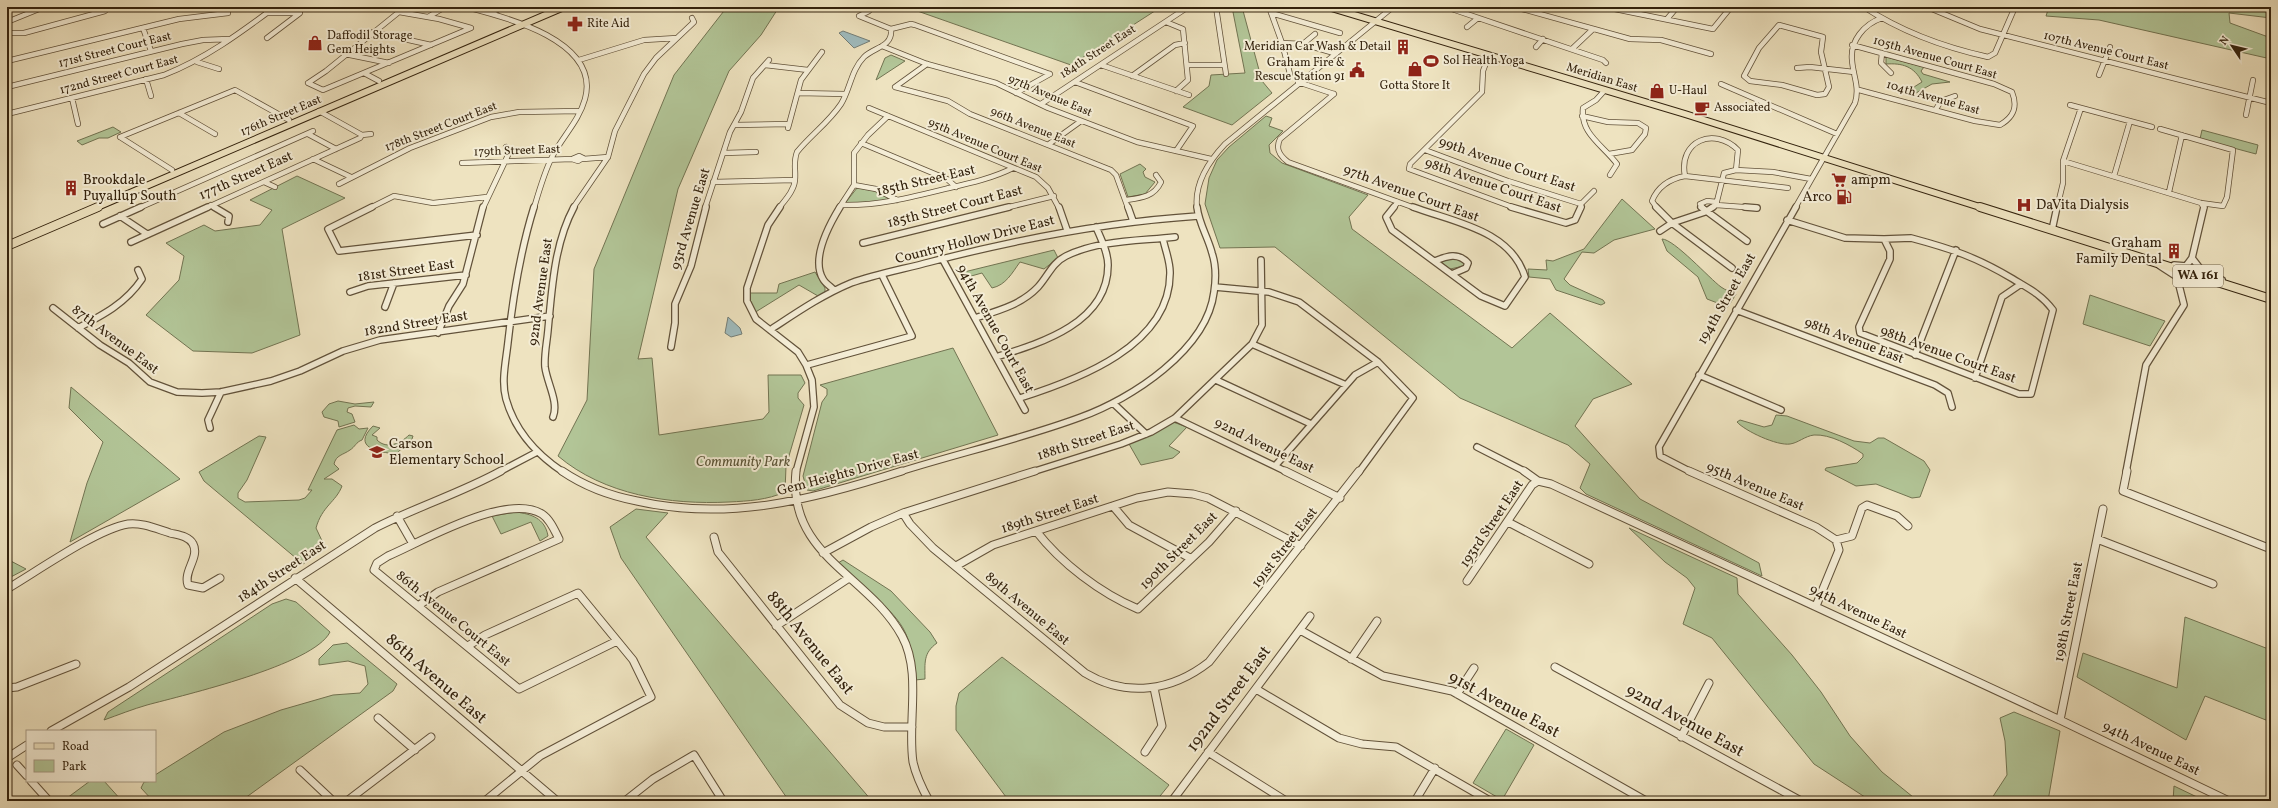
<svg xmlns="http://www.w3.org/2000/svg" width="2278" height="808" font-family="Vollkorn,serif">
<style>
.green{fill:#b2c597;stroke:#727452}
.water{fill:#9fbbbd;stroke:#747e77}
.lines{fill:none;stroke-linecap:round;stroke-linejoin:round}
.minor-far2-casing{stroke:#62523a;stroke-width:6}
.minor-far1-casing{stroke:#62523a;stroke-width:8}
.minor-casing{stroke:#62523a;stroke-width:9}
.major-far1-casing{stroke:#33220d;stroke-width:8}
.major-casing{stroke:#33220d;stroke-width:10}
.minor-far2{stroke:#f4edd6;stroke-width:4.5}
.minor-far1{stroke:#f4edd6;stroke-width:5.5}
.minor{stroke:#f4edd6;stroke-width:7}
.major-far1{stroke:#eee3c0;stroke-width:6}
.major{stroke:#eee3c0;stroke-width:8}
.labels{text-anchor:middle;dominant-baseline:central;stroke-width:4;stroke-linejoin:round;paint-order:stroke}
.far-poi-label{font-size:12px;fill:#33220d;stroke:#f4edd6;text-anchor:start}
.far-street-label{font-size:12px;fill:#33220d;stroke:#f4edd6}
.shield{fill:#f4edd6;stroke:#6d5f49;stroke-width:1}
.shield-label{font-size:13px;font-weight:bold;fill:#33220d}
.street-label{font-size:14px;fill:#33220d;stroke:#f4edd6}
.poi-label{font-size:14px;fill:#33220d;stroke:#f4edd6;text-anchor:start}
.park-label{font-size:14px;font-style:italic;fill:#595336;stroke:#f4edd6}
.near-street-label{font-size:17px;fill:#33220d;stroke:#f4edd6}
</style>
<rect width="100%" height="100%" fill="#eee3c0"/>
<filter id="stains"><feTurbulence type="fractalNoise" baseFrequency=".005" numOctaves="4"/><feColorMatrix values="0 0 0 0 .2 0 0 0 0 .09 0 0 0 0 .02 0 0 0 .5 -.17"/></filter>
<radialGradient id="worn" r=".72"><stop offset=".6" stop-color="#630" stop-opacity="0"/><stop offset="1" stop-color="#630" stop-opacity=".3"/></radialGradient>
<path class="green" d="M727,7H779L761,35L729,71L678,189L638,359L652,358L659,435L763,419L769,412L768,375H801L805,383L798,393V398L804,405L786,466L785,492C767,500 749,501 729,502C670,505 604,495 558,456L587,400L594,269L674,75Z
M906,7H1161L1071,65Z
M1232,7H1242L1262,81L1272,93L1232,125L1183,107L1209,86L1211,75L1245,73Z
M2049,7H2244L2271,13V18L2229,13L2230,23L2271,38V59L2099,20L2046,16Z
M891,55L905,61L876,80L885,58Z
M1886,57L1924,67L1921,71L1923,74L1950,82L1932,84L1916,93L1904,90L1914,87L1922,82C1914,66 1902,63 1886,64Z
M1266,116L1272,118L1269,126L1283,131L1269,145L1270,153L1282,163L1368,195L1349,217L1352,229L1512,348L1550,313L1632,384L1593,399L1575,426L1640,499L1759,563L1762,576L1586,494L1580,488L1590,464L1568,445L1460,398L1275,247L1220,248L1205,204L1209,178L1217,160L1229,147Z
M113,127L121,132L108,138H99L82,145L77,141Z
M2202,130L2258,145L2256,154L2200,139Z
M1140,164L1146,169L1143,172L1145,177L1155,182L1145,194L1128,197L1120,174Z
M297,176L345,198L282,229L300,335L252,353L193,351L146,315L179,280L184,256L166,243L204,225L215,231L260,225L272,210L250,200Z
M857,188C866,189 884,191 888,199L868,204L847,203L846,202Z
M1622,199L1655,229L1614,240L1594,253L1582,252L1564,279L1570,285L1603,300L1605,303L1601,305L1556,290L1550,279L1529,277L1528,269L1547,270L1546,260L1553,261L1584,249Z
M1662,239C1674,239 1710,279 1721,287C1725,290 1731,292 1736,294L1728,307L1707,299L1698,277L1667,251Z
M1054,250L1058,258L1044,269L1020,262C1012,273 1006,285 992,288L982,273L964,278L960,273Z
M1455,257L1464,261V266L1450,269L1441,262L1442,260Z
M815,272L825,288V292L818,296L799,285L754,313L750,302L749,293H777L779,284Z
M2090,295L2165,321L2150,346L2083,324Z
M953,348L998,435L813,491L807,490L803,476L822,402L827,395V389L820,385Z
M71,387L180,479L70,542L87,483L103,442L69,408Z
M338,401L355,404L374,402L371,407L355,406L348,408L347,412L352,414L355,422L339,427L338,421L324,417L322,412L329,404Z
M1776,415L1787,416L1854,441L1870,443L1878,438H1884L1924,461L1930,470L1920,497L1912,498L1876,484L1856,486L1825,470L1826,468L1857,463L1863,457V454C1850,445 1830,434 1814,435C1805,436 1798,443 1790,444C1777,446 1745,431 1737,422L1740,420L1764,427L1772,425Z
M1173,422L1187,427L1169,446L1180,452L1173,458L1141,465L1129,444Z
M354,425L359,429L368,428L362,440C356,442 355,447 350,450C343,455 336,455 334,464L339,469L324,479H332L342,486C336,502 322,506 316,528L324,545L322,551L303,564L204,481L199,472L259,436L266,437L247,480L238,493V498L245,502L299,500L305,498L312,490H308L337,430Z
M373,426L380,428L372,435L377,437V440C387,450 401,443 409,435L413,436L412,439L396,454C379,452 351,448 373,426Z
M636,509L668,513L646,537L872,801H789L621,558L610,527Z
M516,512C531,514 545,518 548,536L540,541L531,522L501,534L492,516Z
M1629,528L1737,578L1738,594L1792,655L1821,692L1850,736L1882,772L1918,801H1871L1814,764L1712,638L1683,624L1695,588L1687,578L1665,562Z
M7,559L26,569L7,579Z
M843,560L891,591L930,632L937,643C923,653 925,663 925,679L915,680C913,664 912,646 905,632C895,610 856,580 838,563Z
M286,599L296,602L330,632C314,665 184,695 147,705C133,709 118,715 104,720L108,712L272,604Z
M2185,617L2271,650V722L2205,696L2186,740L2077,677L2083,653L2177,688Z
M347,643L397,684L393,691L241,801H153L141,788L144,782L155,781V775L224,732L281,710L333,695L360,693L368,684L365,666L348,661L319,665V659L333,645Z
M1002,657L1169,785L1156,801H1009L956,730V706L959,693Z
M2014,712L2060,731L2048,801H1990L2007,775L2005,741L2000,718Z
M1506,729L1534,745L1502,800L1473,783Z
M90,781H104L122,801H63Z
M2174,786L2199,798L2198,801H2173Z"/>
<path class="water" d="M843,31L870,41L854,48L839,33Z
M728,317L740,328L742,334L731,337L725,333Z"/>
<g class="lines">
<g class="minor-far2-casing">
<path id="minor-far2" d="M466,7C506,17 601,41 585,99C579,121 562,137 552,157C544,173 539,191 534,208
M1216,7L1226,74
M1269,7L1282,43L1290,74
M1446,7L1603,60L1606,63
M1515,7L1630,39L1661,40L1711,54
M1605,7L1713,29L1731,7
M1864,7C1902,32 1943,47 1988,57L1995,53L2015,7
M1927,7L1980,29L2271,103
M2263,7L2271,9
M869,11L859,16L891,29
M266,13H300L267,38
M490,13L504,7
M1271,13L1340,33
M428,17L445,7
M1667,19L1677,7
M7,22L44,7
M1166,22L1183,29L1188,80L1176,91
M1779,25L1823,37L1821,52L1829,87L1825,94L1817,95L1782,85L1750,81L1744,76L1759,48Z
M1467,27L1478,18
M143,28L151,51
M891,29L911,24L915,25L1050,74
M373,32L431,45
M7,33H24L105,11
M1282,43L1303,44L1334,53
M1303,44L1315,34
M1852,45L1994,84L2012,92C2018,107 2014,117 2000,125L1975,121L1859,90
M882,46L927,64L996,83L1048,108L1137,142L1211,159
M1536,47L1543,39
M1572,49L1592,30
M1882,53L1881,63L1891,73
M345,54L389,63
M1489,55L1483,71L1482,92L1410,164L1409,169L1515,208
M579,60L644,40L677,38
M7,61L179,19L228,13
M197,62L219,69
M765,65L808,70
M1101,65L1189,95
M1188,65H1223
M1797,68L1810,67L1854,72
M364,73L379,81
M2099,75L2110,47
M1132,76L1175,45L1185,43
M146,79L151,96
M1075,82L1193,126L1176,151
M1298,82L1334,94
M308,83L326,71L399,12L439,19L471,28
M308,83L323,90L471,28
M1721,84L1837,134
M7,87L182,44L203,40L229,39
M895,87L948,101L970,114L1111,170L1116,175L1128,208
M895,87L927,64
M1605,90L1596,100L1583,108C1580,134 1603,145 1617,164L1610,175
M798,93L845,94
M1016,93L1050,74
M1334,94L1280,139C1275,149 1280,156 1288,162L1415,208
M72,98L78,124
M1041,104L1188,7
M2070,105L2152,127
M869,108L1036,177L1048,188L1059,208
M1936,109L1941,101L1955,96
M319,111L362,135
M179,113L215,134
M7,114L164,75C205,59 240,33 275,7
M2246,115L2253,80
M1582,116L1608,122L1638,123L1646,128L1645,134L1632,150L1609,154
M734,125L789,124
M788,128L801,80L822,52
M308,134L336,149
M120,137L235,90L289,120
M120,137L172,170
M861,143L947,179L956,187
M1049,144L1081,121
M1425,150L1508,181L1581,204
M724,153L756,152
M579,156L583,158L578,161L572,159Z
M313,159L351,177
M583,159L608,157
M2063,161L2201,203L2223,206L2227,197L2233,150L2160,129
M462,163L572,159
M1736,170L1773,172L1811,179
M1685,176L1788,188
M2114,176L2130,121
M264,182L275,187
M713,182L795,180
M339,184L410,148L491,117L519,112L580,111
M854,185L876,189L897,200
M2169,192L2182,135
M1126,200C1141,198 1154,197 1161,182L1156,175
M2201,203L2204,208
M211,205L216,208
M841,205C878,206 913,197 949,188C971,183 993,178 1013,168
M1716,205L1757,208
M139,208L313,131
M206,208L360,138L362,135L371,134
M370,208L394,196L433,203L487,197
M483,208L509,153L506,147
M573,208L608,157L615,131L644,74L656,58L694,22L692,18
M705,208L730,132L741,112L753,78L769,60
M779,208C785,200 794,191 795,180C796,170 793,162 797,152C811,135 829,122 841,104C850,90 851,70 864,57C874,47 893,47 891,29
M839,208L854,185V153L868,135L888,116
M1005,208L1054,196
M1197,208C1194,183 1209,161 1225,144L1393,7
M1393,208L1398,202
M1581,208V204L1594,191
M1657,208L1652,201C1658,186 1669,179 1685,176C1678,141 1714,126 1738,150L1736,170L1724,173L1716,205L1711,208
M1703,208L1700,204L1707,201L1717,202
M1795,208L1855,103C1860,87 1853,76 1852,60C1850,41 1864,24 1882,18
M2057,208L2063,183V161L2081,108"/>
</g>
<g class="minor-far1-casing">
<path id="minor-far1" d="M214,207L229,216L228,222
M372,207L328,229L339,251L477,235
M534,207C520,252 513,296 508,342C506,361 501,381 506,399C515,431 536,454 563,472
M780,207L768,225L747,288V301L756,319L798,352L806,365L812,380L814,407L796,472
M1059,207L1067,230
M1128,207L1133,221
M1394,207L1386,217L1392,230L1481,296L1505,306L1525,277C1511,230 1453,222 1413,207
M1511,207L1566,223L1575,220L1581,207
M1656,207L1672,223
M1701,207L1747,241
M1745,207L1757,208
M120,216L147,234
M1787,220L1845,238L1884,239
M1672,223L1732,268
M1672,223L1705,212L1713,207
M103,224L141,207
M2052,230L2057,207
M1660,231L1672,223
M1911,238C1952,249 1976,257 2013,279C2028,288 2042,295 2053,310L2031,394H2019L1860,333L1859,327L1890,259V251L1884,239Z
M131,242L208,207
M863,243L1009,207
M2192,258L2202,271L2222,280
M943,260L1025,410
M1435,261C1447,256 1458,252 1468,263L1466,268L1452,274
M2174,265L2186,266L2192,258L2204,207
M2180,284L2200,276
M1215,287L1269,292L1299,302L1378,362L1413,398L1359,472
M834,290C831,287 825,283 823,279C811,259 829,225 840,207
M350,292L368,286L466,275
M385,307L394,283
M53,308L100,345L129,363L150,382L177,392L202,393L221,392L271,381L300,371L343,351L380,340L550,316
M1736,310L1935,385L1948,393L1952,407
M975,318C997,311 1021,305 1038,287C1048,276 1052,263 1066,256C1098,240 1140,241 1175,237
M78,328C103,315 126,303 142,279L138,270
M770,330C796,313 822,295 851,283C876,274 904,269 930,262C1018,239 1107,222 1198,216
M438,333L449,306L463,284L483,207
M1252,344L1346,385
M671,347L675,323V304L691,266L706,207
M1915,355L1956,250
M996,357C1041,343 1108,323 1108,265C1108,252 1101,239 1096,227
M807,365L912,336L882,275
M1699,375L1781,410
M1975,378L2002,297L2021,284
M1216,380L1311,424
M1020,398C1077,380 1171,346 1170,272C1170,261 1165,249 1163,239
M1113,403L1146,434
M553,417C559,402 547,383 545,367C544,355 547,342 548,330C552,289 554,244 574,207
M1175,418L1287,472
M210,428L208,420L221,392
M1477,447L1526,472
M1275,466L1355,375L1378,362
M499,472L537,452
M899,472C959,453 1022,439 1081,417C1131,399 1207,350 1214,292C1216,279 1216,265 1212,253C1208,237 1199,224 1197,207
M1032,472L1121,444L1151,432L1175,418L1252,344L1262,325L1261,260
M1691,472L1660,456L1659,447L1796,207
M2126,472L2146,365L2184,305L2177,277L2160,266"/>
</g>
<g class="minor-casing">
<path id="minor" d="M562,471C584,486 611,496 637,501C729,522 815,499 902,471
M796,471C787,556 868,574 902,636C922,673 907,722 913,762C916,776 922,788 929,801
M1285,471L1340,498
M1524,471L1538,481L1551,484L2060,720L2229,801
M1689,471L1816,527L1836,540L1839,550L1816,606
M2127,471L2123,491L2271,549
M1113,506L1129,525L1190,558
M903,513L910,524L933,548L1085,673C1127,698 1172,691 1209,662L1359,471
M397,516L413,544
M1508,522L1589,564
M1036,531C1061,563 1100,593 1138,609L1209,542L1236,511
M714,537L718,552L840,705L868,723L884,727H912
M2097,539L2213,584
M1836,540L1852,536L1862,508L1867,505L1897,516L1908,526
M823,553L871,527L903,513L1035,471
M956,566L993,545L1137,498L1168,492L1193,494L1208,498L1301,546
M295,578L557,801
M1467,581L1532,485L1538,481
M7,589C36,572 97,529 128,524C141,522 157,529 170,533C178,535 189,536 193,544C200,557 183,571 188,585L203,588L220,578
M418,606L438,592L559,539C555,531 550,519 542,514C507,492 423,541 388,556L377,563L374,570L519,689L617,641
M776,626L849,578
M1300,630L1383,676L1452,691L1646,801
M468,646L485,635L578,593L633,660L651,697L540,756L485,801
M1351,659L1377,621
M1555,667L1801,801
M7,688L17,687L76,664
M1256,689L1339,738L1362,744L1396,747L1490,801
M1457,694L1474,668
M378,718L415,750
M2060,720L2103,509
M51,731L129,687L375,528C416,507 461,493 501,471
M1681,737L1709,683
M1145,752L1162,726L1154,688
M1208,752L1286,801
M7,758L27,745
M17,765L27,776
M300,770L333,801
M31,781L49,801
M347,801L431,737
M625,801L653,779L694,755L723,801
M1172,801L1310,616
M1415,801L1435,768"/>
</g>
<g class="major-far1-casing">
<path id="major-far1" d="M1328,7L1685,114L1983,208
M95,208L564,7"/>
</g>
<g class="major-casing">
<path id="major" d="M1980,207L2271,299
M7,246L98,207"/>
</g>
<use href="#minor-far2" class="minor-far2"/>
<use href="#minor-far1" class="minor-far1"/>
<use href="#minor" class="minor"/>
<use href="#major-far1" class="major-far1"/>
<use href="#major" class="major"/>
</g>
<defs>
<g id="pharmacy-bare" transform="scale(1.2)"><path d="M-2-6h4v4h4v4h-4v4h-4v-4h-4v-4h4Z" fill="#8f2418" stroke="#f4edd6" stroke-width="2.5" paint-order="stroke"/></g>
<g id="shop-bare" transform="scale(1.2)"><path d="M-5-2.5h2.3a2.7 3.5 0 0 1 5.4 0H5L5.5 6h-11ZM-1.5-2.5h3a1.5 2.3 0 0 0-3 0Z" fill="#8f2418" stroke="#f4edd6" stroke-width="2.5" paint-order="stroke"/></g>
<g id="building-bare" transform="scale(1.2)"><path d="M-4-6H4V6H1V3H-1V6H-4ZM-2.5-4.3h1.7v1.8h-1.7ZM.8-4.3h1.7v1.8H.8ZM-2.5-1h1.7V.8h-1.7ZM.8-1h1.7V.8H.8Z" fill="#8f2418" stroke="#f4edd6" stroke-width="2.5" paint-order="stroke"/></g>
<g id="stadium-bare" transform="scale(1.2)"><path d="M0-5a6.5 5 0 1 0 0 10a6.5 5 0 1 0 0-10ZM-3.5-1.8h7v3.6h-7Z" fill="#8f2418" stroke="#f4edd6" stroke-width="2.5" paint-order="stroke"/></g>
<g id="civic-bare" transform="scale(1.2)"><path d="M-.6-6.5H3V-4.5H.6V-3L4-1V1h2V6H-6V1h2V-1L-.6-3ZM-1.2 2.5V6h2.4V2.5Z" fill="#8f2418" stroke="#f4edd6" stroke-width="2.5" paint-order="stroke"/></g>
<g id="cafe-bare" transform="scale(1.2)"><path d="M-5.5-4.5H6V0H3Q3 3.5 0 3.5H-2.5Q-5.5 3.5-5.5 0ZM3-3.2v2h1.7v-2ZM-6 4.5H4V6H-6Z" fill="#8f2418" stroke="#f4edd6" stroke-width="2.5" paint-order="stroke"/></g>
<g id="supermarket-bare" transform="scale(1.2)"><path d="M-6-5.5h2.5l.6 2H6L4.5 2H-2.5L-4.4-4H-6ZM-1.5 3.2a1.3 1.3 0 1 0 .1 0ZM3 3.2a1.3 1.3 0 1 0 .1 0Z" fill="#8f2418" stroke="#f4edd6" stroke-width="2.5" paint-order="stroke"/></g>
<g id="fuel-bare" transform="scale(1.2)"><path d="M-5.5-6h7V0h2V4h1.3V-2.5L3-4.5l.8-.8L6-3V5H2.5V1h-1V6h-7ZM-4.2-4.7v3.2H.2V-4.7Z" fill="#8f2418" stroke="#f4edd6" stroke-width="2.5" paint-order="stroke"/></g>
<g id="hospital-bare" transform="scale(1.2)"><path d="M-5-5h3v3.5h4V-5h3V5h-3V1.5h-4V5h-3Z" fill="#8f2418" stroke="#f4edd6" stroke-width="2.5" paint-order="stroke"/></g>
<g id="school-bare" transform="scale(1.2)"><path d="M0-5L7-2L0 1L-7-2ZM-4 1L0 2.5L4 1V4Q0 6-4 4Z" fill="#8f2418" stroke="#f4edd6" stroke-width="2.5" paint-order="stroke"/></g>
</defs>
<g fill-rule="evenodd">
<use href="#pharmacy-bare" x="575" y="24"/>
<use href="#shop-bare" x="315" y="43"/>
<use href="#building-bare" x="1403" y="47"/>
<use href="#stadium-bare" x="1431" y="61"/>
<use href="#shop-bare" x="1415" y="69"/>
<use href="#civic-bare" x="1357" y="70"/>
<use href="#shop-bare" x="1657" y="91"/>
<use href="#cafe-bare" x="1702" y="108"/>
<use href="#supermarket-bare" x="1839" y="180"/>
<use href="#building-bare" x="71" y="188"/>
<use href="#fuel-bare" x="1844" y="197"/>
<use href="#hospital-bare" x="2024" y="205"/>
<use href="#building-bare" x="2174" y="251"/>
<use href="#school-bare" x="377" y="452"/>
</g>
<g class="labels">
<g class="far-poi-label">
<text x="587" y="24">Rite Aid</text>
<text x="327" y="36">Daffodil Storage<tspan x="327" dy="14">Gem Heights</tspan></text>
<text x="1391" y="47" text-anchor="end">Meridian Car Wash &amp; Detail</text>
<text x="1443" y="61">Sol Health Yoga</text>
<text x="1345" y="63" text-anchor="end">Graham Fire &amp;<tspan x="1345" dy="14">Rescue Station 91</tspan></text>
<text x="1415" y="86" text-anchor="middle">Gotta Store It</text>
<text x="1669" y="91">U-Haul</text>
<text x="1714" y="108">Associated</text>
</g>
<g class="far-street-label">
<text transform="translate(115 50) rotate(-14)">171st Street Court East</text>
<text transform="translate(2106 51) rotate(14)">107th Avenue Court East</text>
<text transform="translate(1098 52) rotate(-33)">184th Street East</text>
<text transform="translate(1935 58) rotate(16)">105th Avenue Court East</text>
<text transform="translate(119 75) rotate(-15)">172nd Street Court East</text>
<text transform="translate(1602 78) rotate(17)">Meridian East</text>
<text transform="translate(1050 96) rotate(23)">97th Avenue East</text>
<text transform="translate(1933 98) rotate(16)">104th Avenue East</text>
<text transform="translate(281 116) rotate(-23)">176th Street East</text>
<text transform="translate(441 127) rotate(-21)">178th Street Court East</text>
<text transform="translate(1033 128) rotate(22)">96th Avenue East</text>
<text transform="translate(985 146) rotate(23)">95th Avenue Court East</text>
<text transform="translate(517 151) rotate(-2)">179th Street East</text>
</g>
<rect class="shield" x="2173" y="265" width="50" height="22" rx="3"/>
<g class="shield-label">
<text x="2198" y="276">WA 161</text>
</g>
<g class="street-label">
<text transform="translate(1507 165) rotate(19)">99th Avenue Court East</text>
<text transform="translate(246 176) rotate(-24)">177th Street East</text>
<text transform="translate(926 181) rotate(-13)">185th Street East</text>
<text transform="translate(1493 186) rotate(19)">98th Avenue Court East</text>
<text transform="translate(1411 194) rotate(20)">97th Avenue Court East</text>
<text transform="translate(955 207) rotate(-14)">185th Street Court East</text>
<text transform="translate(691 219) rotate(-73)">93rd Avenue East</text>
<text transform="translate(975 240) rotate(-14)">Country Hollow Drive East</text>
<text transform="translate(406 271) rotate(-8)">181st Street East</text>
<text transform="translate(541 292) rotate(-82)">92nd Avenue East</text>
<text transform="translate(1727 299) rotate(-60)">194th Street East</text>
<text transform="translate(416 324) rotate(-9)">182nd Street East</text>
<text transform="translate(995 329) rotate(61)">94th Avenue Court East</text>
<text transform="translate(115 340) rotate(37)">87th Avenue East</text>
<text transform="translate(1854 341) rotate(21)">98th Avenue East</text>
<text transform="translate(1948 355) rotate(20)">98th Avenue Court East</text>
<text transform="translate(1086 441) rotate(-18)">188th Street East</text>
<text transform="translate(1264 446) rotate(26)">92nd Avenue East</text>
<text transform="translate(848 473) rotate(-15)">Gem Heights Drive East</text>
<text transform="translate(1755 487) rotate(23)">95th Avenue East</text>
<text transform="translate(1050 514) rotate(-18)">189th Street East</text>
<text transform="translate(1492 524) rotate(-56)">193rd Street East</text>
<text transform="translate(1285 548) rotate(-52)">191st Street East</text>
<text transform="translate(1179 551) rotate(-45)">190th Street East</text>
<text transform="translate(282 572) rotate(-33)">184th Street East</text>
<text transform="translate(1027 609) rotate(40)">89th Avenue East</text>
<text transform="translate(1858 612) rotate(26)">94th Avenue East</text>
<text transform="translate(2069 612) rotate(-79)">198th Street East</text>
<text transform="translate(453 619) rotate(39)">86th Avenue Court East</text>
<text transform="translate(2151 749) rotate(26)">94th Avenue East</text>
</g>
<g class="poi-label">
<text x="83" y="180">Brookdale<tspan x="83" dy="16">Puyallup South</tspan></text>
<text x="1851" y="180">ampm</text>
<text x="1832" y="197" text-anchor="end">Arco</text>
<text x="2036" y="205">DaVita Dialysis</text>
<text x="2162" y="243" text-anchor="end">Graham<tspan x="2162" dy="16">Family Dental</tspan></text>
<text x="389" y="444">Carson<tspan x="389" dy="16">Elementary School</tspan></text>
</g>
<g class="park-label">
<text x="743" y="462">Community Park</text>
</g>
<g class="near-street-label">
<text transform="translate(810 643) rotate(51)">88th Avenue East</text>
<text transform="translate(436 679) rotate(41)">86th Avenue East</text>
<text transform="translate(1229 699) rotate(-53)">192nd Street East</text>
<text transform="translate(1504 705) rotate(28)">91st Avenue East</text>
<text transform="translate(1685 721) rotate(29)">92nd Avenue East</text>
</g>
</g>
<rect width="2278" height="808" fill="none" stroke="#eee3c0" stroke-width="24"/>
<rect x="8" y="8" width="2262" height="792" fill="none" stroke="#33220d" stroke-width="2"/>
<rect x="12" y="12" width="2254" height="784" fill="none" stroke="#33220d"/>
<rect x="26" y="730" width="130" height="52" fill="#f4edd6" stroke="#a79c86"/>
<rect x="34" y="743" width="20" height="6" fill="#eee3c0" stroke="#a79c86"/>
<text x="62" y="750" font-size="12" fill="#33220d">Road</text>
<rect x="34" y="760" width="20" height="12" fill="#b2c597" stroke="#a79c86"/>
<text x="62" y="770" font-size="12" fill="#33220d">Park</text>
<g transform="translate(2232 46) rotate(305)" stroke="#f4edd6" stroke-width="3" paint-order="stroke">
<path d="M0-3L7 15L0 10L-7 15Z" fill="#33220d"/>
<text y="-6" font-size="11" font-weight="bold" text-anchor="middle" fill="#33220d">N</text>
</g>
<rect width="100%" height="100%" filter="url(#stains)"/>
<rect width="100%" height="100%" fill="url(#worn)"/>
</svg>
